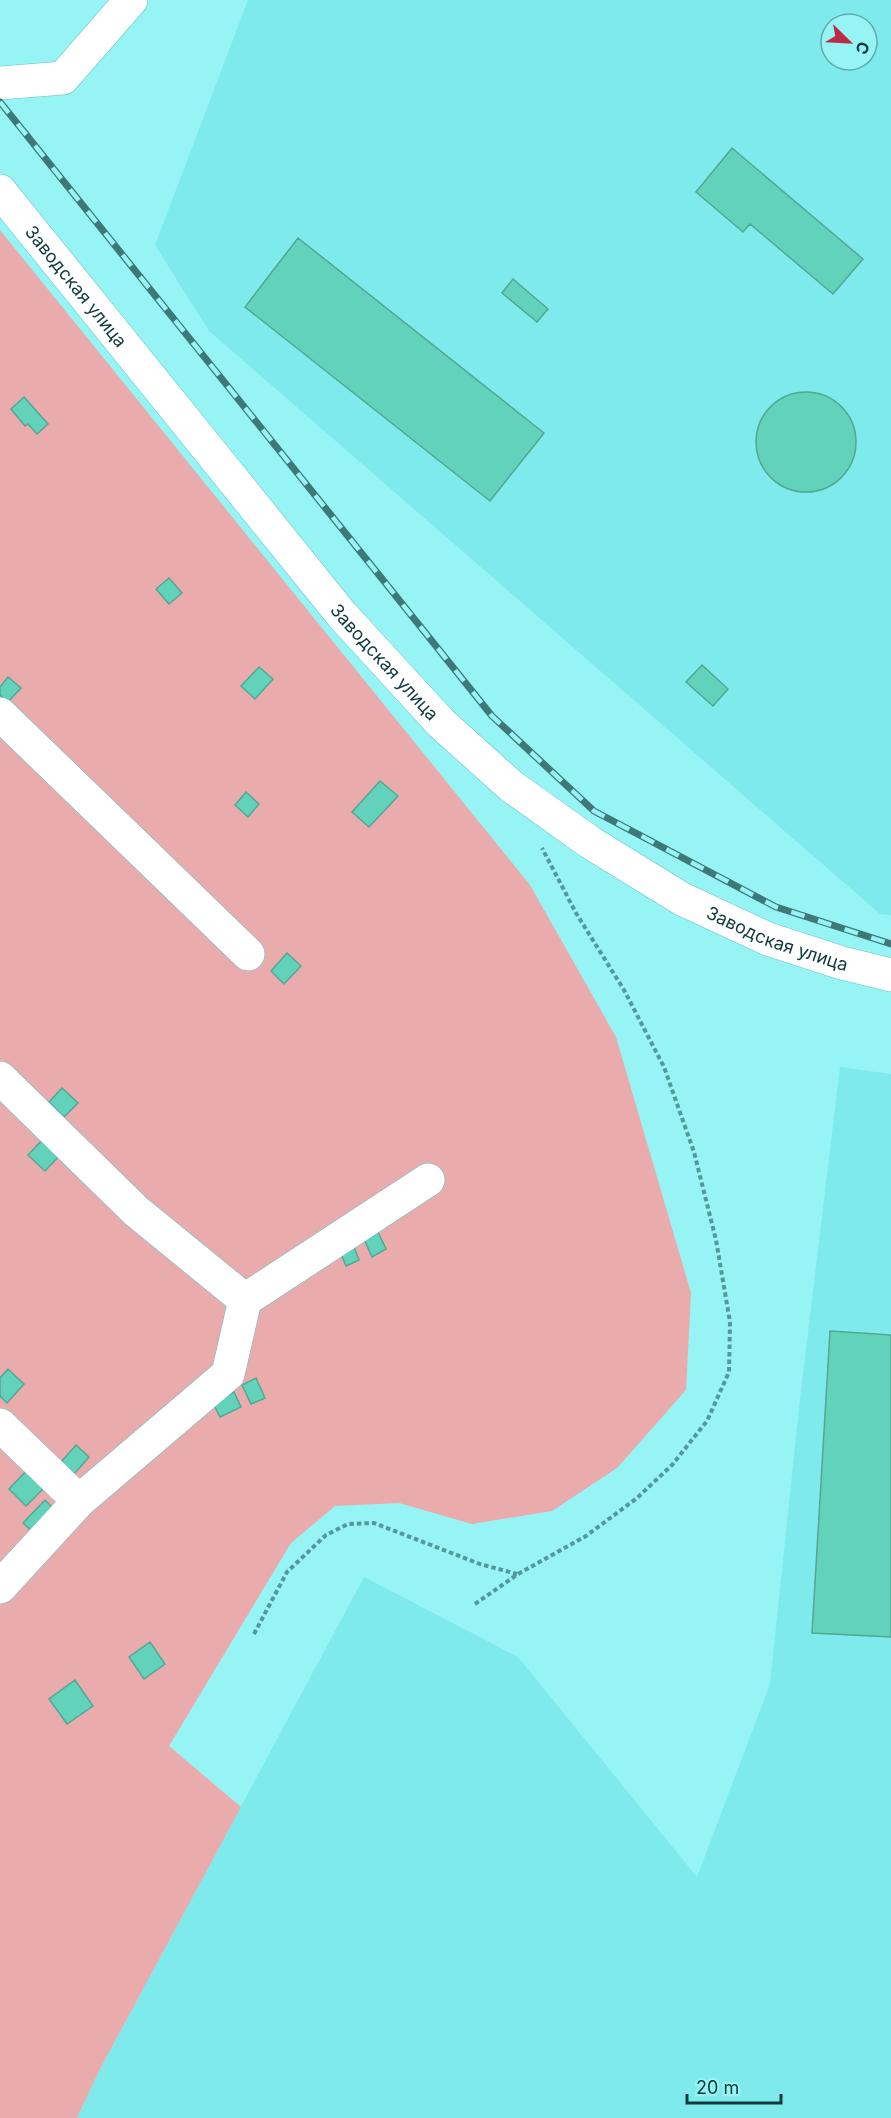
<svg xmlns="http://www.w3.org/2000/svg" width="891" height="2118" font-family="Inter,sans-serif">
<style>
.built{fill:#7feaec;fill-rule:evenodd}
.green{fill:#eaabad}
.building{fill:#63d2ba;stroke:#51a894;stroke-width:1.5}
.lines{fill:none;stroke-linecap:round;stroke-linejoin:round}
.minor-casing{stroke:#66c3c5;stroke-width:34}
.path{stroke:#549899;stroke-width:4;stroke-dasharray:4.5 3;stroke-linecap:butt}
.minor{stroke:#fff;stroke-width:33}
.rail-casing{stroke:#3e7879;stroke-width:7}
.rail{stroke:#96f4f5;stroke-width:4.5;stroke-dasharray:14;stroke-linecap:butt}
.labels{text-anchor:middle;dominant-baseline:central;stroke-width:5;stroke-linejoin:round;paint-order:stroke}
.street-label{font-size:18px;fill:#113a3a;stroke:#96f4f5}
</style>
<rect width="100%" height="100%" fill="#96f4f5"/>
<path class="built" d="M248,0H891V915L880,914L209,331L155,245ZM831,24H867V60H831Z
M840,1067L891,1074V2118H77L99,2071L364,1577L518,1657L697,1877L770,1684L800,1399Z"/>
<path class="green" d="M0,230L530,885L616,1037L691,1293L686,1390L617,1468L552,1511L472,1524L399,1503L335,1506L291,1543L169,1746L241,1807L99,2071L77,2118H0Z"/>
<path class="building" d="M732,148L863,259L833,294L750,224L743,232L696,192Z
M298,238L544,433L490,501L245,307Z
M513,279L548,309L537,322L502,293Z
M756 442a50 50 0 1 1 100 0a50 50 0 1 1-100 0Z
M24,397L48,424L37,434L28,424L25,426L11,409Z
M169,578L182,593L169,604L156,589Z
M702,665L728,689L713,706L686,682Z
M259,667L273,679L255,699L241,686Z
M8,677L21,688L8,702L0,695V687Z
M380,781L398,796L369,827L352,812Z
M246,792L259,804L248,817L235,805Z
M287,953L301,966L284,984L271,971Z
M62,1088L78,1103L64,1117L49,1102Z
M44,1138L61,1154L45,1171L28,1155Z
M378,1232L386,1249L372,1257L364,1239Z
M353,1244L359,1260L346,1266L339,1249Z
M830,1331L891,1335V1637L812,1633Z
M8,1369L24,1384L7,1403L0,1396V1378Z
M256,1378L265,1398L251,1404L242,1385Z
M234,1392L241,1407L220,1417L213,1403Z
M76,1445L89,1457L74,1474L61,1462Z
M29,1468L47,1485L26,1506L9,1489Z
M45,1500L57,1512L35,1534L23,1523Z
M150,1642L165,1664L144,1679L129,1657Z
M75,1680L93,1706L67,1724L49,1699Z"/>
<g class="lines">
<g class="minor-casing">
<g id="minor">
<path d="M0,83L63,78L131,0"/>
<path id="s1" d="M0,191L342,615L441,723L511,786L591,843L682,899L768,939L842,963L891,975"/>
<path d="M0,714L248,954"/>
<path d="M0,1078L136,1211L245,1300"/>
<path d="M0,1425L79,1501"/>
<path d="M0,1587L79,1501L228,1374L245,1300L428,1180"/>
</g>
</g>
<path class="path" d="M475,1604L518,1574L586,1536L637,1498L672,1465L707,1421L729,1372L730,1322L716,1240L694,1152L664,1067L624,990L576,913L542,848
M254,1634L287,1572L326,1535L348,1524L374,1523L480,1564L517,1574"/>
<use href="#minor" class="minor"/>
<g class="rail-casing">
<path id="rail" d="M0,102L492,716L594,811L776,907L891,944"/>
</g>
<use href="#rail" class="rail"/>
</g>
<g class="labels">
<g class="street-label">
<text stroke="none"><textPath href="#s1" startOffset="122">Заводская улица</textPath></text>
<text stroke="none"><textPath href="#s1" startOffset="608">Заводская улица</textPath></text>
<text stroke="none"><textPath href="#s1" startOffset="1094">Заводская улица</textPath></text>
</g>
</g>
<g transform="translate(849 42) rotate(114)"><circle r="28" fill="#96f4f5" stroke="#61aaaa" stroke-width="1.5"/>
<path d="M0-4.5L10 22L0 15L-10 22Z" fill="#bc2b44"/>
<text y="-9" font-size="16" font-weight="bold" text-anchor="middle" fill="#113a3a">С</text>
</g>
<path d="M687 2094v9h94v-9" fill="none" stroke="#113a3a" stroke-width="3"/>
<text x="696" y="2094" font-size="18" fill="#113a3a" stroke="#96f4f5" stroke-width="4.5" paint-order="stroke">20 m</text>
</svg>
